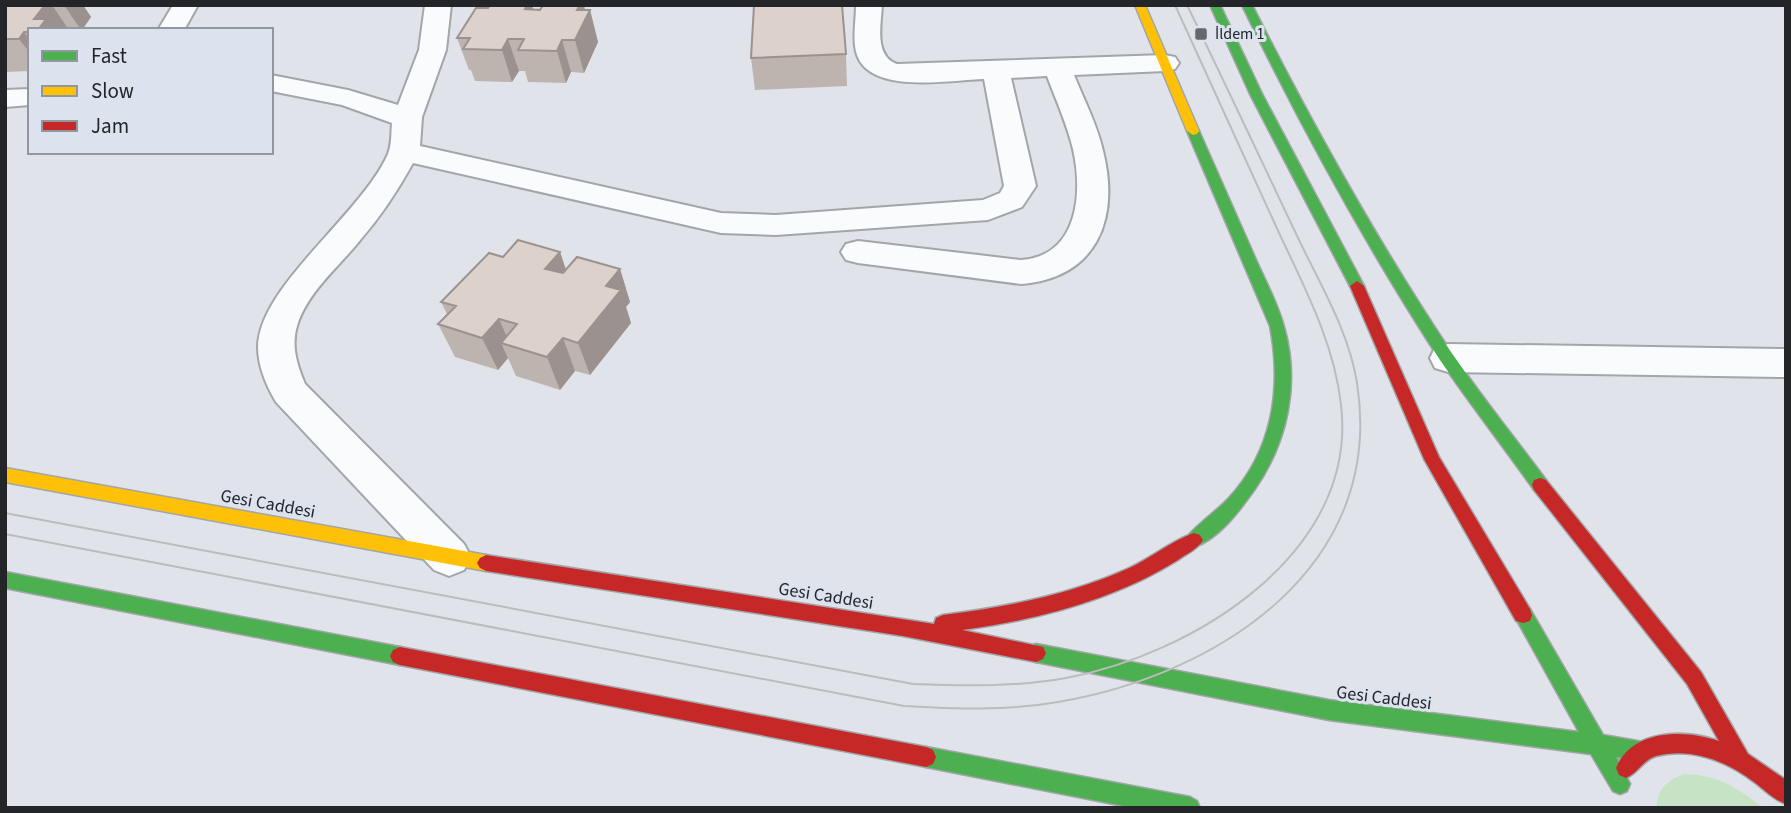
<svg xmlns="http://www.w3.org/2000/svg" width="1791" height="813" font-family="'Source Sans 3',sans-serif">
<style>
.green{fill:#c7e3c5}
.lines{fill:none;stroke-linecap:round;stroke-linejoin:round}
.street-casing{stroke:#a2a5a9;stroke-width:4}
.fast-casing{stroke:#a2a5a9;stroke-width:3}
.slow-casing{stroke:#a2a5a9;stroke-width:3}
.jam-casing{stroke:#a2a5a9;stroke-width:3}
.street{fill:#fafbfc;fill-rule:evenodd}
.fast{fill:#4caf50;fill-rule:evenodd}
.slow{fill:#ffc107;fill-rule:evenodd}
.jam{fill:#c62828;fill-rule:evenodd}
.tram{stroke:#bbbcbe;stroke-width:2}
.wall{fill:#beb4af}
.shaded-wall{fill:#9b928f}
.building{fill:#ddd1cc;stroke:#9b928f;stroke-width:2}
.poi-dot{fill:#65686d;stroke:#dce3ee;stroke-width:2.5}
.labels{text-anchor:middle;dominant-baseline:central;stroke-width:6;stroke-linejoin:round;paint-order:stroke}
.far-poi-label{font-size:16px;fill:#232529;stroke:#dce3ee;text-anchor:start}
.street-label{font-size:18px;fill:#232529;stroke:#dce3ee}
</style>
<rect width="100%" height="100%" fill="#e0e4ea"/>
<path class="green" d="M1683,774C1717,774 1738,788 1763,808H1657C1656,789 1668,781 1683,774Z"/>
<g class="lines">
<g class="street-casing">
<path id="street" d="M173,5H198L184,30H158Z
M425,5H451L446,50L422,117L420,146L721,213L776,215L983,200L1000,193L1004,186L984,79C951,80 871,95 857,55C852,40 856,21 856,5H882C881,25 874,56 897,64L1165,55L1175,57L1179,63L1175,69L1165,71L1074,75C1084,100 1097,124 1103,151C1120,219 1097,278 1021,284L858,263L846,260L841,252L846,244L858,241L1021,260C1078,256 1083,194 1073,149C1067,124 1056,100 1047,76L1011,78L1036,186L1022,207L988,220L776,235L721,233L413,163C398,190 381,216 361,239C340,266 307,292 297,326C291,346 297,365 305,384L464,544L471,557L464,570L449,576L434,570L276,402C266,385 258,366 258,347C259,286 361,215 388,154C392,144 391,133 392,123L342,105L271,91V75L348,90L398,105L419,50Z
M30,89V105L5,107V90Z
M1448,344L1786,349V377L1448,372L1435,368L1430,358L1435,348Z"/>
</g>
<g class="fast-casing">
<path id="fast" d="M1210,5H1220L1262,94L1364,286L1362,289L1357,291L1350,286L1250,94Z
M1242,5H1252C1312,124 1377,241 1451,352C1481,396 1514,437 1546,480L1548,485L1546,490L1540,492L1534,490C1503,446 1470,404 1440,360C1366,246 1301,127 1242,5Z
M1193,127L1199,131C1217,172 1235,212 1253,253C1263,277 1277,301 1284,327C1300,383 1288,441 1255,489C1240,510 1219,539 1194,547L1188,545L1185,540C1191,529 1218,510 1228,499C1273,451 1282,388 1270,326L1187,131Z
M5,572L400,647L407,650L410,656L407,662L400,665L5,588Z
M1523,607L1530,609L1603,735L1649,743L1652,750L1649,757L1642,760L1616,757L1630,784L1627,791L1620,794L1613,791L1591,754L1329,720L1036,662L1029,659L1026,653L1029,647L1036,644L1329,700L1579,732L1514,615L1516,609Z
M926,747L1190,797L1197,801L1200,808H1134L926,767L919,764L916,757L919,750Z"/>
</g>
<g class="slow-casing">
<path id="slow" d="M1135,5H1145L1199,131L1197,134L1193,135L1187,131Z
M5,468L486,555L492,558L495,563L492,568L486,571L5,482Z"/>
</g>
<g class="jam-casing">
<path id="jam" d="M1357,281L1364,286L1439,457L1530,609L1532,615L1530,621L1523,623L1516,621L1424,459L1350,286Z
M1540,478L1546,480L1701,672L1748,754L1786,780V804C1774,800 1765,790 1754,782C1727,761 1691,747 1656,756C1643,760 1638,773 1626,778L1619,775L1616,768C1632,729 1684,729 1719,741L1687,684L1534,490L1532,485L1534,480Z
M1194,533L1200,535L1203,540C1198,549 1186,554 1178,560C1114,600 1036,620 962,630L1043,647L1046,653L1043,659L1036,662L903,636L486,571L480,568L477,563L480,558L486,555L934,624L936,618L943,615C1006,607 1069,595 1127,569C1150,559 1171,541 1194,533Z
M400,647L926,747L933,750L936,757L933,764L926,767L400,665L393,662L390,656L393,650Z"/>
</g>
<use href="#street" class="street"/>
<use href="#fast" class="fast"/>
<use href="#slow" class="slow"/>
<use href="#jam" class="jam"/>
<path class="tram" d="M5,513L913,684C964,686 1016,687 1066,678C1192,655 1359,553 1341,405C1334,340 1301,281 1274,222C1241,150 1208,77 1175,5
M5,534L904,706C955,709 1007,711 1058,702C1218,675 1386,567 1357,383C1349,332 1321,286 1299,240C1262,162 1225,83 1187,5"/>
</g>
<path class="wall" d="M5,5H83L91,17L82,30H30V71L5,72Z
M584,5L585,10H590L598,42L584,73L571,72L566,83L528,82L525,71H519L512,82L475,81L471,70H469L457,38L534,9Z
M846,54L847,86L755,90L751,58Z
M560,252L566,270L620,269L630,302L626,307L631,323L590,375L575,371L560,390L516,376L508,358L498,370L455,357L438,324L447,314L441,302L503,257Z"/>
<path class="shaded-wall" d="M26,5H52L69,30H38Z
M64,5H83L91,17L82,30H81Z
M527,5H532L540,31L525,9Z
M580,5H584L586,17L590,10L598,42L584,73L575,40L577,10Z
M24,32L30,40V53L19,39Z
M508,39L519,71L512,82L502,50Z
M562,40L571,72L566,83L557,51Z
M560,252L571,285L545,269Z
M620,269L630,302L626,307L631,323L590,375L578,343L606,286Z
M499,319L511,346L501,343L508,358L498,370L482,338Z
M563,338L575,371L560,390L547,357Z"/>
<path class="building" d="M5,5H45L34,19H46L38,30H30V32H24L19,39H5Z
M490,5H527L525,9L540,10L543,5H580L577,10H590L575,40H562L557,51L518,50L524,39H508L502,50L463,49L470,38H457L476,8H488Z
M754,5H842L846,54L751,58Z
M518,240L560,252L545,269L563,273L577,257L620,269L606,286L621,290L578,343L563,338L547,357L501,343L517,324L499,319L482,338L438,324L456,306L441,302L489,253L503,257Z"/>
<rect class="poi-dot" x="1194" y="27" width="14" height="14" rx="3.5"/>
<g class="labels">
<g class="far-poi-label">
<text x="1215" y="34">İldem 1</text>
</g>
<g class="street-label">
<text transform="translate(268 504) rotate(10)">Gesi Caddesi</text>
<text transform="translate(826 596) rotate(9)">Gesi Caddesi</text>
<text transform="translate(1384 698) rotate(7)">Gesi Caddesi</text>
</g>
</g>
<rect width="1791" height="813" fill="none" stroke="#232529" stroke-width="14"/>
<rect x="28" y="28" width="245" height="126" fill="#dce3ee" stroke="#92979f" stroke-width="2"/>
<rect x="42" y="51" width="35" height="10" fill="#4caf50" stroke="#92979f" stroke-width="2"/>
<text x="91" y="63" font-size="21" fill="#232529">Fast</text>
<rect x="42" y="86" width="35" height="10" fill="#ffc107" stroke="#92979f" stroke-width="2"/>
<text x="91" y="98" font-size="21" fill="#232529">Slow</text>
<rect x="42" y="121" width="35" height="10" fill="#c62828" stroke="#92979f" stroke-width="2"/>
<text x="91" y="133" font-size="21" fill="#232529">Jam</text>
</svg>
